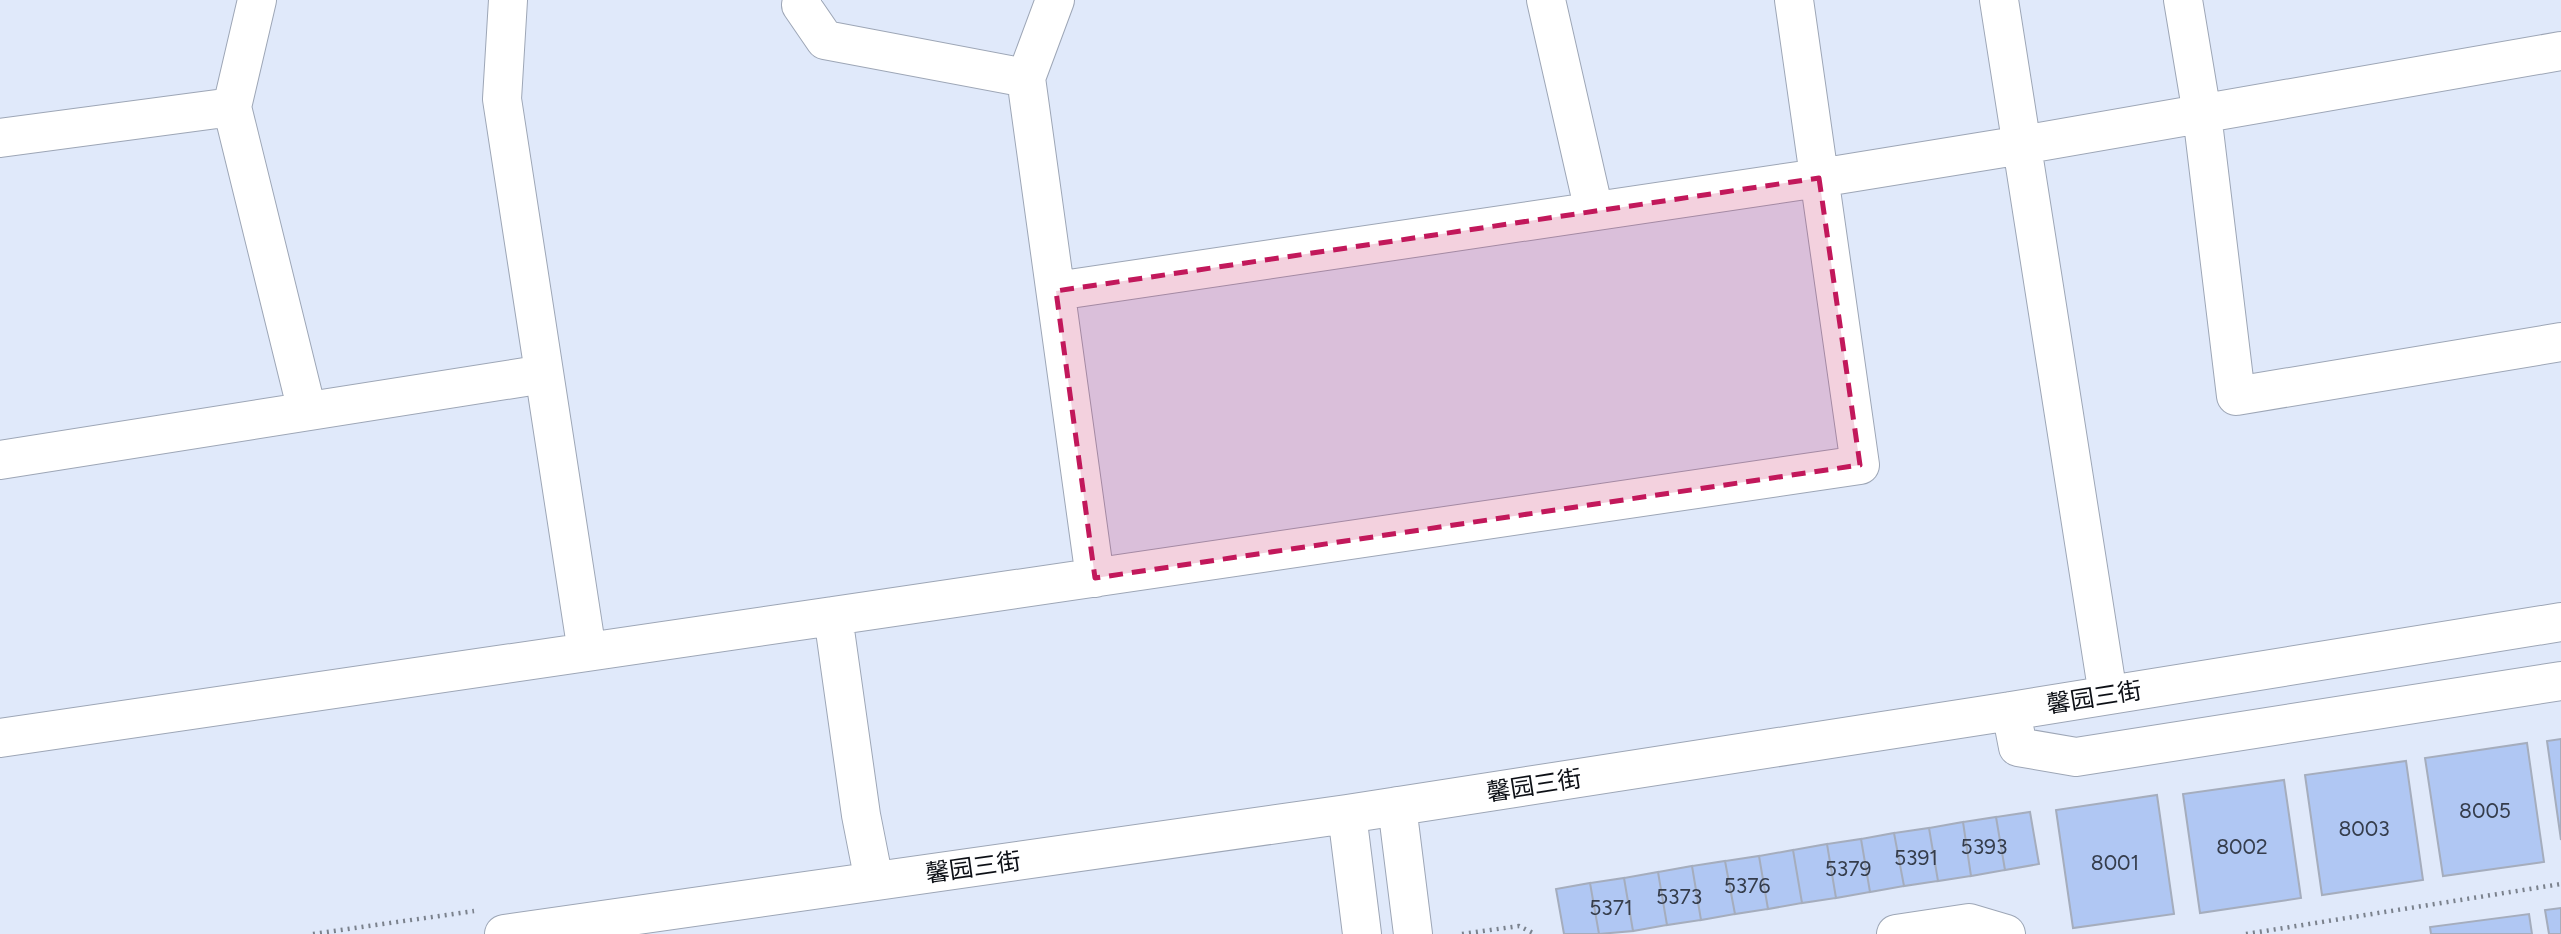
<svg xmlns="http://www.w3.org/2000/svg" width="2561" height="934" font-family="Figtree,'Noto Sans SC',sans-serif">
<style>
.building{fill:#b0c7f3;stroke:#a5adbd;stroke-width:2}
.lines{fill:none;stroke-linecap:round;stroke-linejoin:round}
.minor-casing{stroke:#9da6b6;stroke-width:40}
.path{stroke:#7b828d;stroke-width:4.5;stroke-dasharray:2 5;stroke-linecap:butt}
.minor{stroke:#fff;stroke-width:38}
.marked{fill:#c2185b;fill-opacity:0.2;stroke:#c2185b;stroke-width:5;stroke-dasharray:14 9;stroke-linejoin:round}
.labels{text-anchor:middle;dominant-baseline:central;stroke-width:5;stroke-linejoin:round;paint-order:stroke}
.number-label{font-size:21px;fill:#353d4c}
.street-label{font-size:24px;fill:#0c0f15;stroke:#fff}
</style>
<rect width="100%" height="100%" fill="#e0e9fa"/>
<path class="building" d="M2561,739V840L2547,741Z
M2527,743L2544,862L2443,876L2425,758Z
M2406,761L2423,880L2322,895L2305,775Z
M2284,780L2301,898L2200,913L2183,794Z
M2157,795L2174,914L2073,928L2056,810Z
M2030,812L2039,864L2005,870L1996,817Z
M1996,817L2005,870L1971,876L1963,822Z
M1963,822L1971,876L1938,881L1929,828Z
M1929,828L1938,881L1904,886L1894,833Z
M1894,833L1904,886L1870,892L1861,839Z
M1861,839L1870,892L1836,898L1827,844Z
M1827,844L1836,898L1802,903L1793,850Z
M1793,850L1802,903L1768,909L1759,856Z
M1759,856L1768,909L1735,914L1725,861Z
M1725,861L1735,914L1701,920L1692,866Z
M1692,866L1701,920L1667,925L1658,872Z
M1658,872L1667,925L1633,931L1624,878Z
M1624,878L1633,931L1599,934L1590,883Z
M1590,883L1599,934H1564L1556,889Z
M2561,908V934H2549L2545,910Z
M2529,914L2532,934H2431L2430,927Z"/>
<g class="lines">
<g class="minor-casing">
<path id="minor" d="M257,0L232,107L307,411
M508,0L502,99L587,652
M802,0L801,5L825,40L1026,78L1095,578
M1546,0L1594,211
M1999,0L2108,695
M2183,0L2202,114L2236,396L2561,342
M1026,78L1055,0
M0,138L232,107
M1056,291L1819,178L2022,145L2561,51
M0,460L544,374
M2011,711L2018,747L2076,757L2561,681
M0,738L833,616
M1397,806L1413,934
M1347,814L1362,934
M874,881L861,815L833,616L1860,465L1794,0
M504,934L1347,814L2011,711L2561,622
M1896,934L1969,923L2006,934"/>
</g>
<path class="path" d="M313,934L474,911
M1462,934L1519,926L1535,934
M2246,934L2561,884"/>
<use href="#minor" class="minor"/>
</g>
<path class="marked" d="M1819,178L1860,465L1095,578L1056,291Z"/>
<g class="labels">
<g class="number-label">
<text x="2485" y="810">8005</text>
<text x="2364" y="828">8003</text>
<text x="1984" y="846">5393</text>
<text x="2242" y="846">8002</text>
<text x="1916" y="857">5391</text>
<text x="2115" y="862">8001</text>
<text x="1848" y="868">5379</text>
<text x="1747" y="885">5376</text>
<text x="1679" y="896">5373</text>
<text x="1611" y="907">5371</text>
</g>
<g class="street-label">
<text transform="translate(2094 697) rotate(-9)">馨园三街</text>
<text transform="translate(1534 785) rotate(-9)">馨园三街</text>
<text transform="translate(973 867) rotate(-8)">馨园三街</text>
</g>
</g>
</svg>
